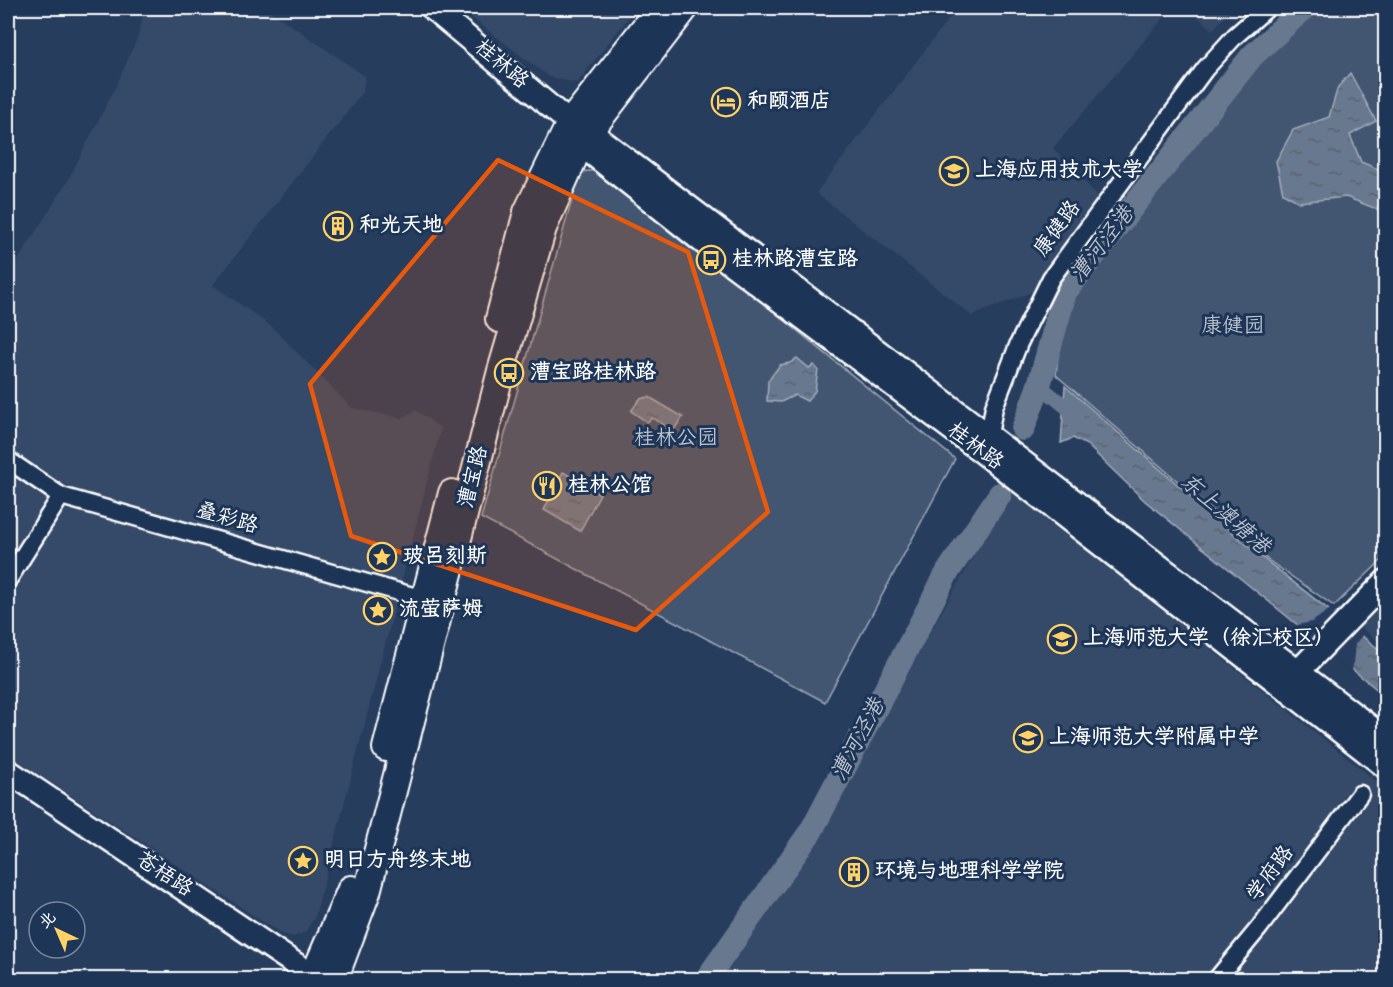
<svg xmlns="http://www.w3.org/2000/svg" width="1393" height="987" font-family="'Indie Flower','LXGW WenKai TC',sans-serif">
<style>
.built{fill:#344a68}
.green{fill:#425672;stroke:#a0aab8;stroke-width:1.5}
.water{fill:url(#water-ripples);stroke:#a4aebb;stroke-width:1.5}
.pier{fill:#263d5e}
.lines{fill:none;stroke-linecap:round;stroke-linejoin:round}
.canal{stroke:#67788e;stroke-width:14}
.river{stroke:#67788e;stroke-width:24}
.street-casing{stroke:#fff;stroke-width:21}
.secondary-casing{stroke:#fff;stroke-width:27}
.primary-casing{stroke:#fff;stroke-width:30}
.street{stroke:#1d3557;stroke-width:16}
.secondary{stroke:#1d3557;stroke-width:22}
.primary{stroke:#1d3557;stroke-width:26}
.marked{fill:#e8590c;fill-opacity:0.2;stroke:#e8590c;stroke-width:4.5;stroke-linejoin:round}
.labels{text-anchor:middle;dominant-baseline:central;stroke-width:6;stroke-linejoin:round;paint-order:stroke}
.street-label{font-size:21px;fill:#fff;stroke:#1d3557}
.poi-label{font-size:21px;font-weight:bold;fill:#fff;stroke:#1d3557;text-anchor:start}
.park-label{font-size:21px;fill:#bdc4ce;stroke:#1d3557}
.water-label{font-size:22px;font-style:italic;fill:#bbc2cc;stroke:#1d3557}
</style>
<defs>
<pattern id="water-ripples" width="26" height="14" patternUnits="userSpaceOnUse" patternTransform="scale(1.5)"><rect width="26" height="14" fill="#67788e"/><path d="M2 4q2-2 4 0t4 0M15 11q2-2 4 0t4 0" fill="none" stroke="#5a626d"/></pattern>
</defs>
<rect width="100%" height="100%" fill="#263d5e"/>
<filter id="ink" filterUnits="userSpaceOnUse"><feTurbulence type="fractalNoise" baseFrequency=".0167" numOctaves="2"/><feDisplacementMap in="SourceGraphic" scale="12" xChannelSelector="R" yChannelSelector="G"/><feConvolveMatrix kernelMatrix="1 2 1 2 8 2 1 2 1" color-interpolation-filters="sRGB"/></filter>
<g filter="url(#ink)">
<path class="built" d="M145,8H266L365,76L363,92L213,285L272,327L352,408L402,418L416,410L441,428L315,917L305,932L293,937L280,933L8,754V276L67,182L118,82L138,36Z
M459,8H636L577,83L549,77Z
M957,8H1172L1053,148L1098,196L1053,257L1032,292L972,316L816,193Z
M1187,8H1232L1213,30Z
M1011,490L1385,788V979L722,980L793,874Z
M1385,602V647L1360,627Z"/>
<path class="green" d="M1304,8H1385V557L1334,606L1268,560L1056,375L1065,292L1252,56Z
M600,170L955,459L825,702L481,518L580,172Z"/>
<path class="water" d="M1350,73L1376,121L1350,135L1361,162L1385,172V216L1382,211L1346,197L1299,202L1283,193L1276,161L1293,130L1329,117L1338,87Z
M797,358L809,368L814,365L818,370L815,391L807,401L795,395L781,402L767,401L768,381L780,365L790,363Z
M1065,386L1255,552L1385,654V696L1145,501L1087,445L1073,438L1061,443Z
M649,397L683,417L670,435L663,424L652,418L647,422L631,411L640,399Z
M563,472L600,494L580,531L544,510Z"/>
<path class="pier" d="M1333,607L1364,633L1355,644L1352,673L1289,623L1297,625L1312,622Z"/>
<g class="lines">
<path class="canal" d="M1039,385L1077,416"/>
<path class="river" d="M1023,429L1039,385L1065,292L1252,56L1304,8
M706,980L811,831L947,573L1000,494"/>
<g class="street-casing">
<path id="street" d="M984,444L989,435L994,407L1019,343L1051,278L1205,69L1235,36L1267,8
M8,460L61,496L434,602
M8,580L61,496
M1216,980L1259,928L1360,794"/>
</g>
<g class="secondary-casing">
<path id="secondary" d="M432,8L570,123L589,131L1386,739
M572,128L580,144L718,254L981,451L1386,767
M1288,682L1386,581
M8,771L319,980"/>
</g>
<g class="primary-casing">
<path id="primary" d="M499,319L527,212L570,123L660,8
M386,748L452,493
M312,980L351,889
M334,980L367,892L501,371L543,228L580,144L685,8"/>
</g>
<use href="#street" class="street"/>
<use href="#secondary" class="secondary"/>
<use href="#primary" class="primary"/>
</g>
</g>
<path class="marked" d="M498,160L688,252L768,512L636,630L351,536L310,384Z"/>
<defs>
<g id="hotel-ring" transform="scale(1.5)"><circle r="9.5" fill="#1d3557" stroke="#ffd166" stroke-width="1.5"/><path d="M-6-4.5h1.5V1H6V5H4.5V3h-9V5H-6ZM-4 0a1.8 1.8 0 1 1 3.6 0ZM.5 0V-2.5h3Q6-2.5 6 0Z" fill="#ffd166"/></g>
<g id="university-ring" transform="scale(1.5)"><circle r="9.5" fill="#1d3557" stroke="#ffd166" stroke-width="1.5"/><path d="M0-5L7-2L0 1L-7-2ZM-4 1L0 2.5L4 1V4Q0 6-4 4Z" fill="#ffd166"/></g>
<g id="building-ring" transform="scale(1.5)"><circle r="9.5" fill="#1d3557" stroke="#ffd166" stroke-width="1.5"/><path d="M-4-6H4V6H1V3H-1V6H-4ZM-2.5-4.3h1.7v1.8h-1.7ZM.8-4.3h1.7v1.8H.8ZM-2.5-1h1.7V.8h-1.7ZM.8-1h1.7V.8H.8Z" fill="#ffd166"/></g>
<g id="bus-ring" transform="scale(1.5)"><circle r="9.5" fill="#1d3557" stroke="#ffd166" stroke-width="1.5"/><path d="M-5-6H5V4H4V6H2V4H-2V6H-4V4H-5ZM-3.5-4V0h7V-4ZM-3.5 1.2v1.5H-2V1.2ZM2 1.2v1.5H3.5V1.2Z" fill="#ffd166"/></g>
<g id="restaurant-ring" transform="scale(1.5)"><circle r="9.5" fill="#1d3557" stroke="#ffd166" stroke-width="1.5"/><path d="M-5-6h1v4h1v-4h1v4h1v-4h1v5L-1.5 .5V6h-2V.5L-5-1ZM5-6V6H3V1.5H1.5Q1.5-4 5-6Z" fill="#ffd166"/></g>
<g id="sight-ring" transform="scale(1.5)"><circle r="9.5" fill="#1d3557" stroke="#ffd166" stroke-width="1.5"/><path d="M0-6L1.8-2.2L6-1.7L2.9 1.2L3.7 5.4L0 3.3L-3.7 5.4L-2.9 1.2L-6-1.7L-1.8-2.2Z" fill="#ffd166"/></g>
<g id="school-ring" transform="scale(1.5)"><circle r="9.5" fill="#1d3557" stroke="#ffd166" stroke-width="1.5"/><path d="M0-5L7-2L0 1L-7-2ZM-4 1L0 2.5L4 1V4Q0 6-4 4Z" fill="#ffd166"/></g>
</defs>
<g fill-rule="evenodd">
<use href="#hotel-ring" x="726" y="102"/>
<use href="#university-ring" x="954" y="171"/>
<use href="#building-ring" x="338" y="226"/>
<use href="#bus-ring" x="711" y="260"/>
<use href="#bus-ring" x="509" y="373"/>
<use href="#restaurant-ring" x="547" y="486"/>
<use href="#sight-ring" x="382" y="557"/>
<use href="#sight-ring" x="378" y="610"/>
<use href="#university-ring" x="1062" y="639"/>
<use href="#school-ring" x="1028" y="738"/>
<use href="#sight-ring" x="303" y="861"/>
<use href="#building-ring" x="854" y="872"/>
</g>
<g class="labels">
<g class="street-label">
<text transform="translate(501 65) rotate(40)">桂林路</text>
<text transform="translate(1058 229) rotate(-54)">康健路</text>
<text transform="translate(975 447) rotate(37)">桂林路</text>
<text transform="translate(474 477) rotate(-76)">漕宝路</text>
<text transform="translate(227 519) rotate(16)">叠彩路</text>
<text transform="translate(1271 874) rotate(-53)">学府路</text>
<text transform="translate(164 875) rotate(33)">苍梧路</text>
</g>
<g class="poi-label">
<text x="747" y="102">和颐酒店</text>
<text x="975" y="171">上海应用技术大学</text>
<text x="359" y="226">和光天地</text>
<text x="732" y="260">桂林路漕宝路</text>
<text x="530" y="373">漕宝路桂林路</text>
<text x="568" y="486">桂林公馆</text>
<text x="403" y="557">玻吕刻斯</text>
<text x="399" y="610">流萤萨姆</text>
<text x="1083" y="639">上海师范大学（徐汇校区）</text>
<text x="1049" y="738">上海师范大学附属中学</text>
<text x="324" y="861">明日方舟终末地</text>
<text x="875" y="872">环境与地理科学学院</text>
</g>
<g class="park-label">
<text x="1233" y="327">康健园</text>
<text x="676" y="439">桂林公园</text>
</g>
<g class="water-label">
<text transform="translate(1103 245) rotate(-52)">漕河泾港</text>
<text transform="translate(1224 515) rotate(41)">东上澳塘港</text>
<text transform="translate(859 740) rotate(-62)">漕河泾港</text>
</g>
</g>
<rect width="1393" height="987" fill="none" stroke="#1d3557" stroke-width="30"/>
<rect x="15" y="15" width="1363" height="957" fill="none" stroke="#fff" stroke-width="2" filter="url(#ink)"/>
<g transform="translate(57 930) rotate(316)"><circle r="28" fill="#1d3557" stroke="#77869a" stroke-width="1.5"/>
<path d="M0-4.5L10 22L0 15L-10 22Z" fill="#ffd166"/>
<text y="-9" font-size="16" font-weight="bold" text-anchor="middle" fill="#ffffff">北</text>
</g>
</svg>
